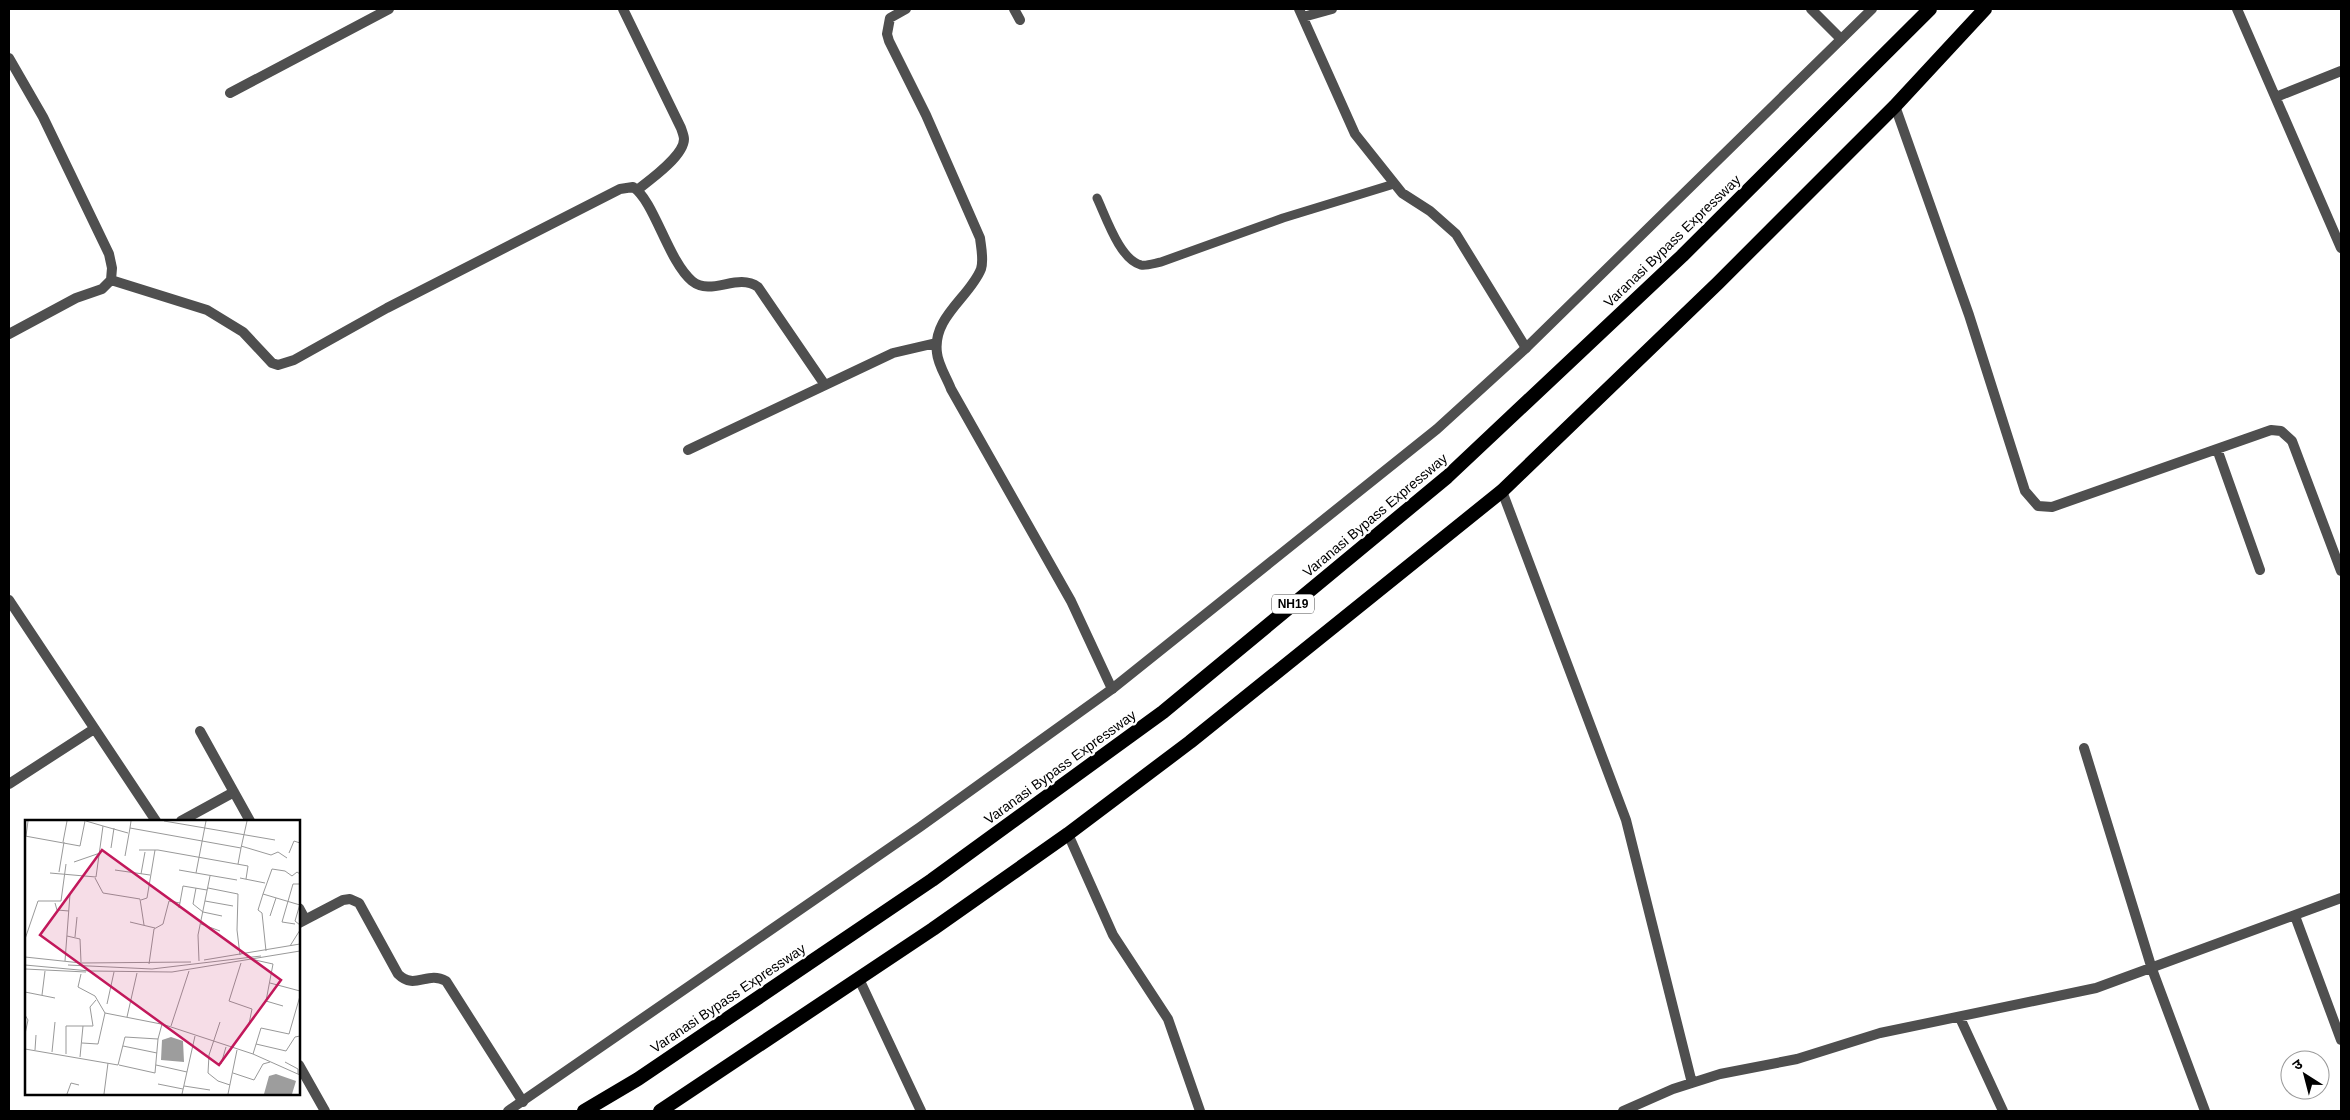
<svg xmlns="http://www.w3.org/2000/svg" width="2350" height="1120" font-family="Arial,'Noto Sans Devanagari',sans-serif">
<style>
.lines{fill:none;stroke-linecap:round;stroke-linejoin:round}
.service{stroke:#4f4f4f;stroke-width:9}
.minor{stroke:#4f4f4f;stroke-width:10}
.tertiary{stroke:#4f4f4f;stroke-width:10}
.trunk{stroke:#000;stroke-width:14}
.labels{text-anchor:middle;dominant-baseline:central;stroke-width:4.5;stroke-linejoin:round;paint-order:stroke}
.shield{fill:#fff;stroke:#4c4c4c;stroke-width:1}
.shield-label{font-size:12px;font-weight:bold;fill:#000}
.street-label{font-size:14px;fill:#000;stroke:#fff}
.inset-road{fill:none;stroke:#999;stroke-width:1}
.view{fill:#c2185b;fill-opacity:0.15;stroke:#c2185b;stroke-width:2.5}
.inset-edge{fill:none;stroke:#000;stroke-width:2.5}
</style>
<rect width="100%" height="100%" fill="#fff"/>
<g class="lines">
<path class="service" d="M1097,198C1106,217 1120,260 1141,265C1147,266 1155,263 1161,262L1283,218L1394,184"/>
<path class="minor" d="M623,9L681,128C682,131 684,136 684,139C684,156 650,180 637,190
M906,9L890,18L887,34L889,41L926,115L980,238C981,247 984,260 981,269C970,297 932,317 937,353C938,365 947,378 951,389L1071,601L1112,689
M1014,9L1020,20
M1299,9L1355,134L1402,193L1430,211L1456,234L1526,348
M1811,9L1841,39
M2237,9L2341,248
M1303,17L1332,9
M9,58L43,117L109,254L112,268L111,280L102,289L76,298L9,334
M230,93L389,9
M2276,97L2341,71
M1895,106L1969,315L2025,491L2038,506L2052,507L2271,430L2281,431L2292,441L2341,571
M111,280L207,310L243,332L272,363L278,365L294,360L387,308L620,189L633,187C654,200 668,261 692,281C712,297 737,272 758,287L825,385
M2217,449L2260,570
M688,450L893,353L936,343
M1502,491L1626,820L1692,1083
M9,600L156,821
M200,731L250,821
M2084,748L2152,969L2205,1111
M9,784L94,729
M181,821L234,792
M1068,834L1113,935L1168,1019L1200,1111
M299,908L305,919
M2295,916L2341,1040
M299,923L343,900L350,899L359,903L398,974C415,991 427,970 446,981L523,1102
M859,979L921,1111
M1960,1018L2003,1111
M299,1065L325,1111
M1623,1111L1673,1089L1720,1074L1797,1059L1880,1033L2096,988L2341,898"/>
<path class="tertiary" d="M508,1111L920,827L1112,689L1437,429L1526,348L1872,9"/>
<path class="trunk" d="M584,1111L638,1079L932,880L1163,712L1447,477L1682,256L1930,9
M660,1111L933,929L1068,834L1190,742L1502,491L1718,283L1895,106L1985,9"/>
</g>
<g class="labels">
<rect class="shield" x="1272" y="594.5" width="42" height="19" rx="4"/>
<g class="shield-label">
<text x="1293" y="604">NH19</text>
</g>
<g class="street-label">
<text transform="translate(1672 241) rotate(-44)">Varanasi Bypass Expressway</text>
<text transform="translate(1375 515) rotate(-40)">Varanasi Bypass Expressway</text>
<text transform="translate(1060 767) rotate(-36)">Varanasi Bypass Expressway</text>
<text transform="translate(728 998) rotate(-34)">Varanasi Bypass Expressway</text>
</g>
</g>
<g transform="translate(25 820)">
<rect width="275" height="275" fill="#fff"/>
<path d="M146,217L158,221L159,242L136,240L137,220ZM251,254L271,261L267,274H239L244,256Z" fill="#9d9d9d"/>
<path class="inset-road" d="M106,1L105,8L216,28L222,1M139,1L250,20M181,1L171,53L212,60M78,6L103,13M0,16L55,26L60,1M1,16L3,1M38,22L42,1M216,26L246,35L253,32L262,38M86,28L89,8M114,30H133L223,46L221,59M264,33L269,21L275,23M100,36L105,8M49,42L75,33M213,44L216,28M90,50L125,55M154,50L171,53M34,52L39,22M25,53L71,57L78,6L61,1M116,54L120,32M70,58L78,73L115,79L119,105M215,58L240,63M171,68L168,84L178,92L197,96M183,68L213,74L212,110L215,135M238,74L233,90L237,93L241,131M116,80L122,78L130,30M180,81L208,86M30,83L32,90L44,91M275,84L270,101L275,105M275,85L238,74L247,49L260,51L267,56L272,52L275,54M154,88L158,66L182,70M245,96L251,78M105,102L130,108M176,104L195,111M270,104L257,102L268,64H275M42,116L55,119L56,142M50,117L52,97M0,119L13,81H36L41,44M265,126L275,110M0,137L56,143L166,142M179,140L275,124M230,140L248,144L241,181L258,186M40,141L45,74M174,141L173,115L185,56M216,143L204,181L227,189L224,204M124,144L129,109L138,104L144,81L155,83M0,145L65,151L147,152L275,131M43,145L127,149L236,136M0,149L61,152M56,154L53,167L70,176L80,193L136,204M245,163L275,171M0,172L30,178M17,175L20,151M82,184L89,152M0,195L3,200L0,214M102,197L112,153M195,202L184,235L183,253L193,261L205,265M146,206L164,151M57,223L73,224L80,193M231,224L261,231L270,217L275,216M98,226L132,233M0,229L93,245L100,217L133,219L137,204L228,234L236,208L264,214L275,176M10,230L11,215M27,232L30,202M41,234V206H68L65,187L71,180M228,234L275,255M55,237L58,206M260,242L273,249V254M196,244L201,227M94,245L130,253L133,219M131,245L162,252M208,253L229,260L238,244L245,242M133,264L158,269M159,266L185,270M42,274L46,263L54,265M79,274L83,243M157,274L170,216M203,274L212,230"/>
<path class="view" d="M77,30L256,160L194,245L15,115Z"/>
<rect width="275" height="275" class="inset-edge"/>
</g>
<rect width="2350" height="1120" fill="none" stroke="#000000" stroke-width="20"/>
<g transform="translate(2305 1075) rotate(324)"><circle r="24" fill="#ffffff" stroke="#999999"/>
<path d="M0-4L9 19L0 12L-9 19Z" fill="#000000"/>
<text y="-8" font-size="14" font-weight="bold" text-anchor="middle" fill="#000000">उ</text>
</g>
</svg>
